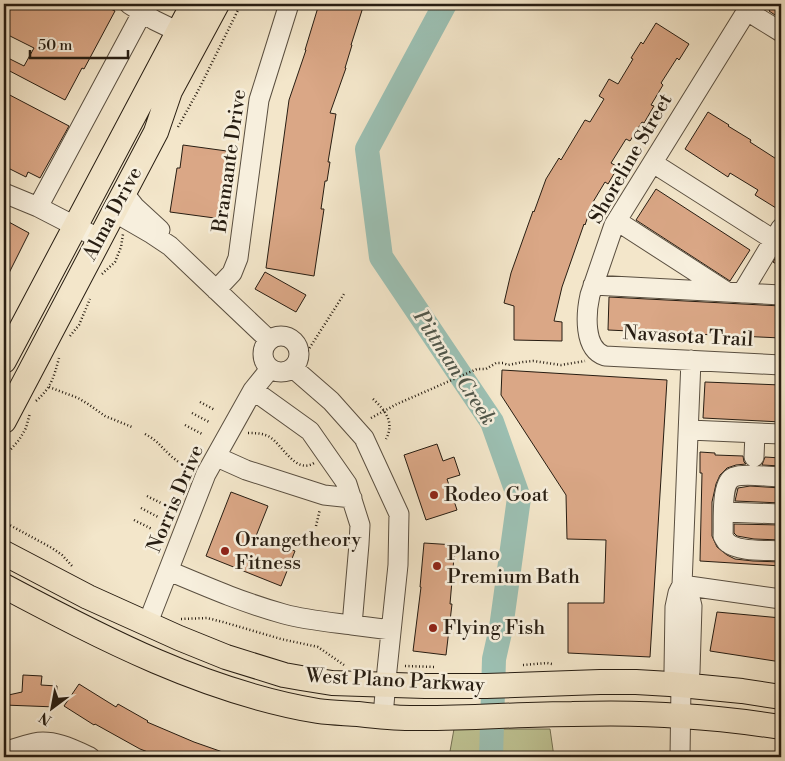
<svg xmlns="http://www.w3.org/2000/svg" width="785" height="761" font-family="'Libre Bodoni',serif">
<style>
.green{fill:#bfc494;stroke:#737053}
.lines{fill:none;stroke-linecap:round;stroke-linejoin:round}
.river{stroke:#9cc0b3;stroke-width:24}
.building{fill:#daa786;stroke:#271d12}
.minor-casing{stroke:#5a4f40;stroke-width:21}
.major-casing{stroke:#271d12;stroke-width:26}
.path{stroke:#271d12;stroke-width:2.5;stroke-dasharray:1 2.5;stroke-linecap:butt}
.minor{stroke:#f7efdd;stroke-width:19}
.major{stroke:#f3e6ca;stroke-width:24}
.poi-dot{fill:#8f2418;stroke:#f7efdd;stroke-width:2}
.labels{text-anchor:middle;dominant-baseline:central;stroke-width:5;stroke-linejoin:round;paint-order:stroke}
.street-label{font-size:20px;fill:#271d12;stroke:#f7efdd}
.poi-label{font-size:20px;fill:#271d12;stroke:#f7efdd;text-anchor:start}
.water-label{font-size:21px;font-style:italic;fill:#50564a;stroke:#f7efdd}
</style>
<rect width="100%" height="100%" fill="#f3e6ca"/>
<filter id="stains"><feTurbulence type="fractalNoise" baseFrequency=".004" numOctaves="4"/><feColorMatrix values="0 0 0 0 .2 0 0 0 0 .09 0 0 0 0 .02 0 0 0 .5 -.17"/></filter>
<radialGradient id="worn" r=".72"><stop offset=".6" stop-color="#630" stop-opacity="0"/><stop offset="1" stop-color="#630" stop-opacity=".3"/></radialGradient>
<path class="green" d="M454,729H550L554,757H449Z"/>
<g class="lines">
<path class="river" d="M445,4L367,149L381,257L492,422L519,498L501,628L494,659L491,757"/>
</g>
<path class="building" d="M13,4H101L115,11L84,69L82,68L65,100L4,68V56L24,66L34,48L4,33V21Z
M319,4H364L351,45H352L345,68H346L330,113L336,114L328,162H330L327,181H325L321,209H324L314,276L266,268L289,100L306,50H305Z
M773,4H781V19L769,11Z
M656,23L689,44L679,60L677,58L661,83L663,85L651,105L654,106L644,123L642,122L630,141L626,139L611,163L618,167L608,184L605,182L593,202L585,225L584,224L562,287L554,321L562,322V341L514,340V306L504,303L511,273L533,211L534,212L546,179L559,158L561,160L585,120L590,122L604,99L599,96L609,79L618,84L633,59L631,58L641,42L643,44Z
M4,92L69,126L40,178L28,172L26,177L4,166Z
M708,112L729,125L728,126L751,140L750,142L781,162V200L776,208L755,195L758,190L730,173L728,177L685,149Z
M183,145L234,152L232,172L229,171L222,219L170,212L177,168H180Z
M656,189L750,250L730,281L636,220Z
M7,221L29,233L4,283V229Z
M781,249V267L773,262Z
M265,272L306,295L296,312L255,289Z
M609,297L781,306V338L608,330Z
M502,370L667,380L650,657L568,653V603H604L606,540L567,539L566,495L501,395Z
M705,382L781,385V422L703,418Z
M437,444L443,461L454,457L460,475L447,479L457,510L426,520L404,455Z
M700,452L715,453V455L743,456L744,462L746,464L736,465L727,468L720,475L716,484L712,502V536L717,547L727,555L735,559L753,561L781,562V566L700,561L702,473H700Z
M765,457L781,458V466L762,465Z
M750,486L781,488V503L735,501L738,488Z
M231,492L268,506L256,536L295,551L281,586L206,556Z
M734,524L781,525V540L754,539L737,536L734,533Z
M424,543L455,545L450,604H452L446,655L413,651L421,587H420Z
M717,612L781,618V662L710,651Z
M23,675L42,676L41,685L57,686L56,707L4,705V696L22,692Z
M79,684L116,707L118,704L148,721L147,722L194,742L234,756V757H161L140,749L95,724L94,725L64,706Z"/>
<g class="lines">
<g class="minor-casing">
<path id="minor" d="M129,4L154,20L189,37
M751,4L614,225L590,295C586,313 583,349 605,356L781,365
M747,11L781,32
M653,163L774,240
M4,193L38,207L100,239
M124,193L135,207L160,230
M38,207L142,13
M114,212L152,234L170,246L269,340
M617,221L727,292
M593,285L781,295
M216,290L232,273L238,258L259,100L289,4
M742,293L781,228
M263 354a18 18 0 1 1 36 0a18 18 0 1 1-36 0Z
M293,368L331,401L364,438L399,514L398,565L387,670L383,716
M689,430L781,434
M217,457L246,470L324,495L352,498
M754,457L755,433
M781,477C770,477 744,473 734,477C720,482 724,523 723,536C725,539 725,541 728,543C738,552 768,550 781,551
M724,512L781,514
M169,571C207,587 244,603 284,614C306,620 329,622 352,625L359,544L360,525L347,484L310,431L253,390
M682,585L781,599
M147,625L206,474L253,390L270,369
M352,625L391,630
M681,685L690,672L692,606L689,594L682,585
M4,752C14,749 24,745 34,743C53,739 73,749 90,757
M680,757L681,685L674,671L675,607L678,593L682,585L691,360"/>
</g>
<g class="major-casing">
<path id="major" d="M4,361L193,4
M4,421L156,132L170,91L217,4
M4,553L88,597L179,638L226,657L284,675L301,678L332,683L425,686H486L600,682H636L670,684L742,691L781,697
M4,586C104,639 205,692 318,711C331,713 345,713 358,714C375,716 393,718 410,718C464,719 518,714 572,714C608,713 645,713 681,716C715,718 748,722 781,727"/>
</g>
<path class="path" d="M776,47L781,54
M781,82C778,89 778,94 781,101
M178,127L199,89L241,4
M102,274L115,262L121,247L123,234
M70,336L79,325L90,299
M302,355L307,352L344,294
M49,387L78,398L88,404L105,416L132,427
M373,399C385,410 395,422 386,439
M36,401C51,388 54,377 59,358
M200,402L215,410
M192,413L209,422
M371,418L397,404L477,369H486L496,363H503L508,365L523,362L533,361L561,365L585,361
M185,425L202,434
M248,433C255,433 261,433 268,436C282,443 295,475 314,463
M145,434C158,441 160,446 170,455C176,461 183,465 191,468
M4,457L19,440L26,428L30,413
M147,496L165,505
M141,508L158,517
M134,520L152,529
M4,522L52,548L62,555L73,567
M316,526L320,509
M181,619L207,618L223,622L281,639L318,647L344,665
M523,665L547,663L552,664
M405,666L435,667"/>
<use href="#minor" class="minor"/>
<use href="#major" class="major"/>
</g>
<g class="poi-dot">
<circle cx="434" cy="495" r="5"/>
<circle cx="225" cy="551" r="5"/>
<circle cx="437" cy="566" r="5"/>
<circle cx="433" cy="628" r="5"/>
</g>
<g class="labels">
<g class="street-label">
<text transform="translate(631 159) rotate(-60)">Shoreline Street</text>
<text transform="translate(230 161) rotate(-82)">Bramante Drive</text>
<text transform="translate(113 214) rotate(-62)">Alma Drive</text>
<text transform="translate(688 337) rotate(3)">Navasota Trail</text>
<text transform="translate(176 499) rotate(-67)">Norris Drive</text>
<text transform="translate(395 681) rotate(3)">West Plano Parkway</text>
</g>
<g class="poi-label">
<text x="444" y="495">Rodeo Goat</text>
<text x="235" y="540">Orangetheory<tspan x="235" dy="23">Fitness</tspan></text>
<text x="447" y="554">Plano<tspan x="447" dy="23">Premium Bath</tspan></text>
<text x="443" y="628">Flying Fish</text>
</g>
<g class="water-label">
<text transform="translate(454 368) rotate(57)">Pittman Creek</text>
</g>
</g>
<rect width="785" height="761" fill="none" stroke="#f3e6ca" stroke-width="20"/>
<rect x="5" y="5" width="775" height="751" fill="none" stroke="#271d12" stroke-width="2.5"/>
<rect x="10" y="10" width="765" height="741" fill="none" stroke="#271d12"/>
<g transform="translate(52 708) rotate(212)" stroke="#f7efdd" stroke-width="4" paint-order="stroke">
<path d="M0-4L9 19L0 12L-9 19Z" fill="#271d12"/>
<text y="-8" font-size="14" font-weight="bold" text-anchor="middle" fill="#271d12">N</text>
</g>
<path d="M30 50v8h98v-8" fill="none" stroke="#271d12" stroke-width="2.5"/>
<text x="38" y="50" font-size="15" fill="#271d12" stroke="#f7efdd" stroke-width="4" paint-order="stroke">50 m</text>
<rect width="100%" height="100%" filter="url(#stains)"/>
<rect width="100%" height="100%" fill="url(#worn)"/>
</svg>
